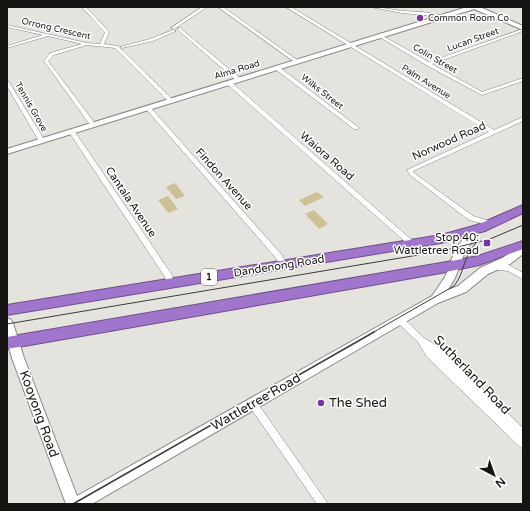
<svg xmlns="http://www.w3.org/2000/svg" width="530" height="511" font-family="'Varela Round',sans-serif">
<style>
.green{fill:#cec196}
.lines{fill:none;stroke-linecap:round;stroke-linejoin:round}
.street-casing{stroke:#888680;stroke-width:1}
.secondary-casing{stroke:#888680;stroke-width:2}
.highway-casing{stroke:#6f538a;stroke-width:2}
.street{fill:#fff;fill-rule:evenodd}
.secondary{fill:#fff;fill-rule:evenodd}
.highway{fill:#a075cb;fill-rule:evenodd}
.tram-far1{stroke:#3d3b39;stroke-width:1}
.tram{stroke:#3d3b39;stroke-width:1.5}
.poi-dot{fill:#7635aa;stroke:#fff;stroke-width:1.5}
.labels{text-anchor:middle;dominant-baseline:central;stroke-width:3;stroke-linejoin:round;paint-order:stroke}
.far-poi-label{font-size:9px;fill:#151412;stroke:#fff;text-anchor:start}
.far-street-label{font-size:9px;fill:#151412;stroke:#fff}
.shield{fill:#fff;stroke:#5b5a59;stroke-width:1}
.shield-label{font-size:10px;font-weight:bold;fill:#151412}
.street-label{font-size:11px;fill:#151412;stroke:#fff}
.poi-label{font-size:11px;fill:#151412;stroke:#fff;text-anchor:end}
.near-street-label{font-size:13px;fill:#151412;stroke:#fff}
.near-poi-label{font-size:13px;fill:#151412;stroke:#fff;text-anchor:start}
</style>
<rect width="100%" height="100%" fill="#e5e3dd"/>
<path class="green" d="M175,183L185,196L176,199L166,187Z
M317,192L324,197L305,206L299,200Z
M168,196L178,209L168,213L158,200Z
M314,210L328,224L319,229L305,214Z"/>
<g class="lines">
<g class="street-casing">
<path id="street" d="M82,7H86L109,32L104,44L118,46L173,100V102H169L115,48L87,45L54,55L48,61L96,125L93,127L91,126L44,61L50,53L82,44L48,36L7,48V46L43,35L7,27V25L87,43L100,44L105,32Z
M202,7H207L174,29L171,28Z
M218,7H223L300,62L296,63Z
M286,7H291L494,130L523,117V121L413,171L414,173L473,216L493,222L494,224L493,226H491L469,220L410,175L407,170L489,132Z
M371,7C382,7 392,10 403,11C415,12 432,11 443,17L441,18L434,16L402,13Z
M178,28H180L241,79V81H237L178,30Z
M523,29V31L432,64L482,92L523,78V81L482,95L426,65L378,36L381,35L429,62Z
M173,30L176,31L153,41L122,48L120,47L150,39Z
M275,67H279L358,127V129H354L275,69Z
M7,81L9,82L45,141L44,142L42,143L39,141L7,86Z
M227,82H231L414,242L415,244L414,246H410L227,84Z
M148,106L150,107L281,254L288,265L287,267H281L276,258L146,109L145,108Z
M72,130L75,132L172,275L174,284L173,286H167L165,277L69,132Z
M495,264L509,265L523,273V279L508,271L492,269L491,267L492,265Z
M400,317L403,318L424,338L439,347L523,428V449L520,447L427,357L418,342L397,322L396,320L397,318Z
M253,400L256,401L328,504H317L250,407L249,404L250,401Z"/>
</g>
<g class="secondary-casing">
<path id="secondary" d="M467,7H480L523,26V30L474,9L7,154V149Z
M475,227L480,230L465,252L455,278L448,290L458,286L480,268L502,258L523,245V254L510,264L488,274L466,292L438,303L92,504H66L12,358L7,341V318L11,320L13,323L24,358L77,496L432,296L445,277L456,248L472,228Z"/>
</g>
<g class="highway-casing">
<path id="highway" d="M523,205V213L485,231L441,243L7,315V305L441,235L477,225Z
M523,241V249L479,265L441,273L7,349V337L441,263L478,256Z"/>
</g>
<use href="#street" class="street"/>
<use href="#secondary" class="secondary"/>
<use href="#highway" class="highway"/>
<path class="tram-far1" d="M7,324L442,251L490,239L523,225
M372,333L454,286C465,273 463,255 476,243"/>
<path class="tram" d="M73,504L374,332"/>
</g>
<g class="poi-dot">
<circle cx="420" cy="18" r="4"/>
<rect x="483" y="239" width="8" height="8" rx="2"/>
<circle cx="321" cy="403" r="4"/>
</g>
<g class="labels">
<g class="far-poi-label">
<text x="428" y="18">Common Room Co</text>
</g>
<g class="far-street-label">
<text transform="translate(56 29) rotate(13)">Orrong Crescent</text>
<text transform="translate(473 40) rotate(-20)">Lucan Street</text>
<text transform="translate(435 59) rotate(30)">Colin Street</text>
<text transform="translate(237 70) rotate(-17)">Alma Road</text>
<text transform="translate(426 82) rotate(32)">Palm Avenue</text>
<text transform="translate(322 92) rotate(38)">Wilks Street</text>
<text transform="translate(31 107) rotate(60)">Tennis Grove</text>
</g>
<rect class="shield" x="201" y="269" width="16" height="16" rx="3"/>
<g class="shield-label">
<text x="209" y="277">1</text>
</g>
<g class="street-label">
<text transform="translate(449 141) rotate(-24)">Norwood Road</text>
<text transform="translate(327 156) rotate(41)">Waiora Road</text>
<text transform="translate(224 179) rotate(48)">Findon Avenue</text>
<text transform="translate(131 202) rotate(56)">Cantala Avenue</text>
<text transform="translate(279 266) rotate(-9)">Dandenong Road</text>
</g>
<g class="poi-label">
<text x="479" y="237">Stop 40:<tspan x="479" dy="13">Wattletree Road</tspan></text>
</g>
<g class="near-street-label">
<text transform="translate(472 375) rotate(46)">Sutherland Road</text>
<text transform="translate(256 402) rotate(-30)">Wattletree Road</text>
<text transform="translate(39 414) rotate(70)">Kooyong Road</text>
</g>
<g class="near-poi-label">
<text x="329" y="403">The Shed</text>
</g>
</g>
<rect width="530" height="511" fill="none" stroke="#151412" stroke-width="16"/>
<g transform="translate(494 475) rotate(139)" stroke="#ffffff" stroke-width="3" paint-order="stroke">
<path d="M0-3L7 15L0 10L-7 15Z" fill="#151412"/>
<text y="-6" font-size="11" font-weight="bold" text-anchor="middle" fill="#151412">N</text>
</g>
</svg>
